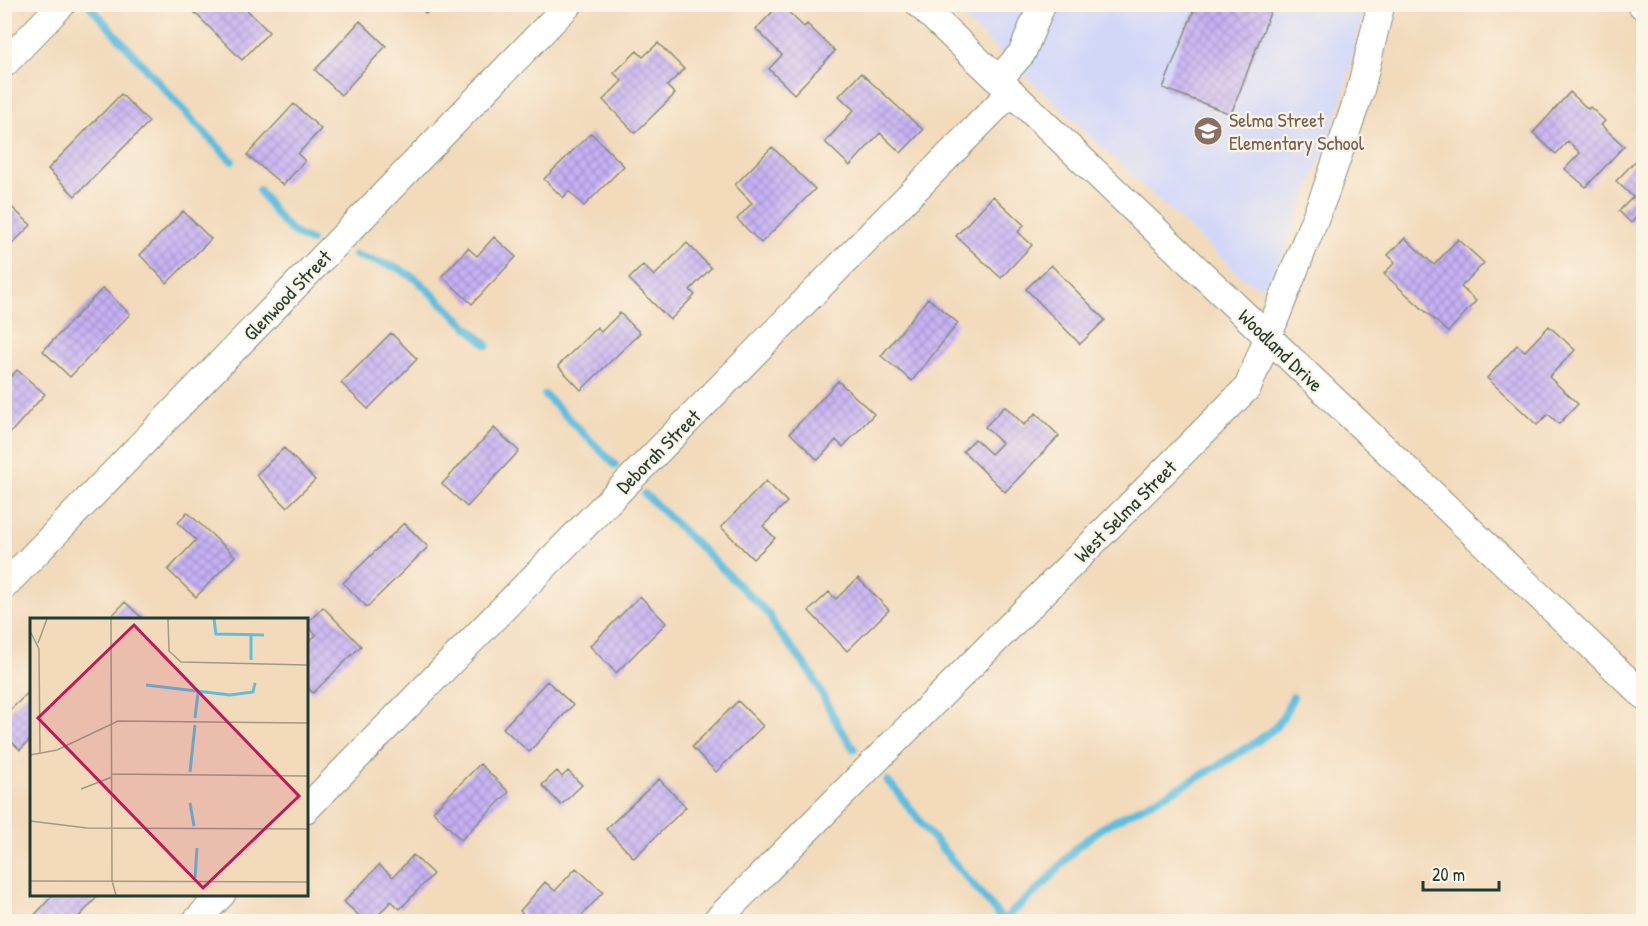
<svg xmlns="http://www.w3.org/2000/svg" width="1648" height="926" font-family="'Patrick Hand',sans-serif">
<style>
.built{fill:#d3d8f9}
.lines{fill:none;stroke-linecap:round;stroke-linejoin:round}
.stream{stroke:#5fbdde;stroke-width:8}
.building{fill:url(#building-cross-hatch)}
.minor-casing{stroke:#888c78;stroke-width:29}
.minor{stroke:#fff;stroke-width:27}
.labels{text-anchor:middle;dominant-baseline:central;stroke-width:4.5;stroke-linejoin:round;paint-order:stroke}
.education-label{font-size:20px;fill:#785e54;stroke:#fcf5e5;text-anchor:start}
.street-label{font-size:20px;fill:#1f3d34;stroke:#fcf5e5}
.inset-river{fill:none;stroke:#5fbdde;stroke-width:3}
.inset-road{fill:none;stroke:#9e9b85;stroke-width:1.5}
.view{fill:#c2185b;fill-opacity:0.15;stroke:#c2185b;stroke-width:3}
.inset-edge{fill:none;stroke:#1f3d34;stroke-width:3}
</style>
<defs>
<pattern id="building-cross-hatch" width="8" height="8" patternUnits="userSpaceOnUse" patternTransform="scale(1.5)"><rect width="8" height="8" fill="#c6b1f5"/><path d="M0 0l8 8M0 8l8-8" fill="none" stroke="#a091c7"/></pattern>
</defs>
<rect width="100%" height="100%" fill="#fcf5e5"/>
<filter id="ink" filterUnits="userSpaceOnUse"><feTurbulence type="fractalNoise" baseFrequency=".0167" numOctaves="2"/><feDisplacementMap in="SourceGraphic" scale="12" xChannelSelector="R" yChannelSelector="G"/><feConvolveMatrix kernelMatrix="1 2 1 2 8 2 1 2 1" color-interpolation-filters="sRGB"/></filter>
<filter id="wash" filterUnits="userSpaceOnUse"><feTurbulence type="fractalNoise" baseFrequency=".008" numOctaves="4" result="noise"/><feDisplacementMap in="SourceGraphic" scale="24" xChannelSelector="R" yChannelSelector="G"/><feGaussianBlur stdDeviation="1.35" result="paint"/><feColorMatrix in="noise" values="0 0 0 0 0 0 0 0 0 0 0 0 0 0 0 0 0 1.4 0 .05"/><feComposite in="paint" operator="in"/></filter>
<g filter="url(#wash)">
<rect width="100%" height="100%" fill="#f2dabb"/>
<path class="built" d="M949,5H1365L1341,102L1321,159L1272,283L1260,286L1247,282Z"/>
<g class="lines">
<path class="stream" d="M90,6L194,122L232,161
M259,190C273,210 287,234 311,241
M355,255L398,268L416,279L487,345
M545,395L615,465
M645,494L769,614L775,627L795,652L812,675L839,727L854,749
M887,781L896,790L928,832L1003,920
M1001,922L1044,884L1077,847L1103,827L1186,784L1221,764L1256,742L1275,728L1284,715L1293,697"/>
</g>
<g id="blocks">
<path class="building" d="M198,4H252L247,10L269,32L242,60L192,10Z
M416,4H435L426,14Z
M780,4L804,27L807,24L835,51L794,94L769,69L782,55L756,29Z
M1196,5H1273L1231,114L1163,88Z
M360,21L386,46L341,95L315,70Z
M658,43L684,69L667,86L675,94L635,133L603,100L622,81L614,73L637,51L643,57Z
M861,73L923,130L901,153L880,133L850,166L825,142L854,110L839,96Z
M1570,92L1588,109L1590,107L1605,121L1601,125L1624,146L1586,187L1565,169L1580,153L1568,141L1556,154L1533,133Z
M121,94L149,122L75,196L48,169Z
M294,104L321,129L298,154L305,161L283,185L247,155Z
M591,133L624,166L584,206L569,191L563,198L544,179Z
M772,147L815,189L761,243L737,219L752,203L735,185Z
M1644,152V222L1638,216L1631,223L1619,211L1633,197L1616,181Z
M993,196L1024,225L1018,232L1032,245L1001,278L956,236Z
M4,200L31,225L4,252Z
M183,211L211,239L167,283L140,255Z
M494,237L516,257L472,304L442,276L468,248L477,256Z
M1405,238L1434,265L1458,239L1484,263L1461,287L1476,301L1448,332L1384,274L1395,262L1388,255Z
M687,243L711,268L690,290L695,295L670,320L629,279L643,265L654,276Z
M1051,265L1105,320L1080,344L1026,289Z
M103,288L130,314L70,377L43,351Z
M928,298L958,323L912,381L881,356Z
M620,313L640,333L581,390L558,366L597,327L601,332Z
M1549,326L1575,350L1549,377L1578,404L1559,424L1548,414L1537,425L1487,378L1517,345L1525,351Z
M391,333L417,359L368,409L341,383Z
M17,370L45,394L4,440V384Z
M838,381L874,414L843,447L836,440L818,460L790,433Z
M1005,406L1024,425L1036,413L1059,436L1005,492L963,451L975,439L991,454L1002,443L985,427Z
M494,428L519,451L467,507L442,484Z
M284,448L315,480L287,507L256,475Z
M766,481L787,502L763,526L775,538L753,559L721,527Z
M187,512L235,556L196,597L168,570L196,540L178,523Z
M404,523L428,547L367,607L343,583Z
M858,578L889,610L847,651L809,611L829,592L836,599Z
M640,596L666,623L616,673L590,646Z
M125,602L144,620H108Z
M323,607L361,646L313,693L306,686V645L316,635L306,624Z
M547,681L573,705L529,752L503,728Z
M32,689V738L20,750L4,734V716Z
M738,701L763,726L716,772L692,747Z
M480,764L509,792L461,840L433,811Z
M557,771L562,777L568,771L582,785L561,805L542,785Z
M659,779L686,807L634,858L606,829Z
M413,855L433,874L400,909L391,901L372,922H366L344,902L379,865L393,877Z
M576,868L603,892L576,922H559L554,917L549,922H531L520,911L545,882L555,891Z
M54,894H100L74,922H34L31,919Z"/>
</g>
</g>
<g filter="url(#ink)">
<use href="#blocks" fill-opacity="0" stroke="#888c78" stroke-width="1.5"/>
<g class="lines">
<g class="minor-casing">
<path id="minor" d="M919,4L1644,696
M1641,4L1644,7
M4,64L62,4
M998,80L1022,53L1042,4
M4,586L569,4
M306,809L1011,92
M195,922L222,894
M715,922L1248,387L1325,193L1360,92L1381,4"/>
</g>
<use href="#minor" class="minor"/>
</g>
</g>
<defs>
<g id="school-disc" transform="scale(1.5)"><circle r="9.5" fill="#8d6e63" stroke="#fcf5e5"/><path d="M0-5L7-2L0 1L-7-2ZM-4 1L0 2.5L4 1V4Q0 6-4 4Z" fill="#fff"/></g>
</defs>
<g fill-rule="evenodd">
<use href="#school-disc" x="1208" y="131"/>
</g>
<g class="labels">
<g class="education-label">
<text x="1229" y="119">Selma Street<tspan x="1229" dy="23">Elementary School</tspan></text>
</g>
<g class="street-label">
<text transform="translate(287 295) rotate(-46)">Glenwood Street</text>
<text transform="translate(1281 350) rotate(44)">Woodland Drive</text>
<text transform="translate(658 451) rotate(-45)">Deborah Street</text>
<text transform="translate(1125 511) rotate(-45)">West Selma Street</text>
</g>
</g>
<g transform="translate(30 618)">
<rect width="278" height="278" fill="#f2dabb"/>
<path class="inset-river" d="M184,1L186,16L234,17M221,42V18M116,67L200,77L223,74L225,65M165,100L168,75M160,154L165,107M160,185L164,208M165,260L167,230"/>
<path class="inset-road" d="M81,1L82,263L86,277M138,1L139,33L151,44L278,47M0,13L9,31L10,136M8,25L17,1M0,137L27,132L88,103L278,105M82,156L278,158M51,171L82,159M0,203L57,210L278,211M0,263L278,264"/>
<path class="view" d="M104,7L269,178L173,270L8,100Z"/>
<rect width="278" height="278" class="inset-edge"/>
</g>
<rect width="1648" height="926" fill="none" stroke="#fcf5e5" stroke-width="24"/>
<path d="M1423 881v9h76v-9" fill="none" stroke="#1f3d34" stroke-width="3"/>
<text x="1432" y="881" font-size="18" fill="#1f3d34" stroke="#fcf5e5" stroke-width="4.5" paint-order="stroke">20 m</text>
</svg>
